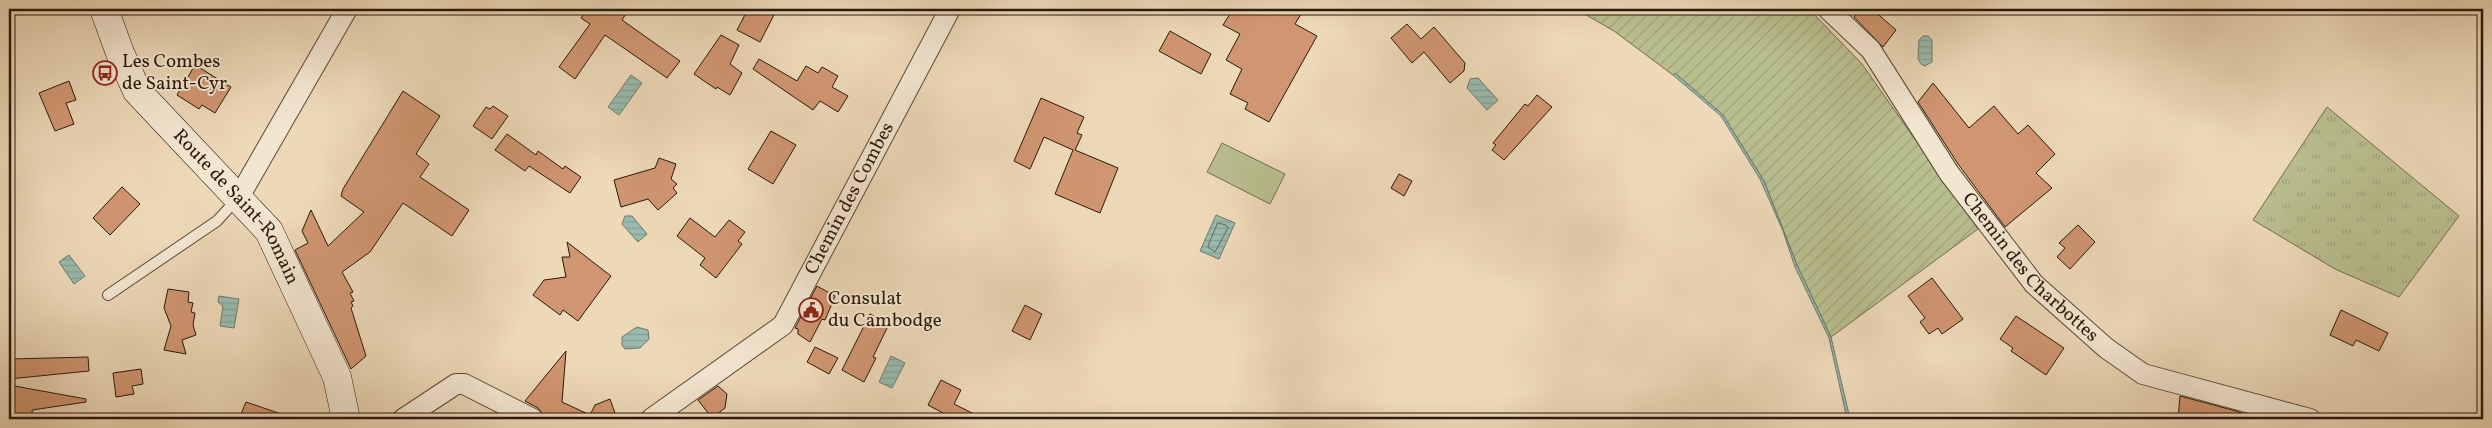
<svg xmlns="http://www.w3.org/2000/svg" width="2492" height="428" font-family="Vollkorn,serif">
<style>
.grass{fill:url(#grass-tufts);stroke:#726c4c}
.garden{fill:url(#garden-furrows);stroke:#726c4c}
.pitch{fill:#b9be8e;stroke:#726c4c}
.water{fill:url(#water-rules);stroke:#6d7a6b}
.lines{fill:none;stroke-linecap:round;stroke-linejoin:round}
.shore{stroke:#626a5b;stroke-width:1}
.building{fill:#d09671;stroke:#2a1909}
.lane-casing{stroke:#5b4935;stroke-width:12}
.street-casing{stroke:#5b4935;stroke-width:22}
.secondary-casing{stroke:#2a1909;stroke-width:29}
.lane{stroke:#f3e6d1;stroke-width:10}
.street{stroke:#f3e6d1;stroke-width:20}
.secondary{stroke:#f3e6d1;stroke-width:28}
.labels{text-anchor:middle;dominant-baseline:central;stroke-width:4;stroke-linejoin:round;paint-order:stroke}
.poi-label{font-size:19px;fill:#2a1909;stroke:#f3e6d1;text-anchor:start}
.street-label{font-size:19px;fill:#2a1909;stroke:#f3e6d1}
</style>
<defs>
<pattern id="grass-tufts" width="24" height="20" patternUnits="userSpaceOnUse" patternTransform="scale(1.25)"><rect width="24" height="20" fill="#b9be8e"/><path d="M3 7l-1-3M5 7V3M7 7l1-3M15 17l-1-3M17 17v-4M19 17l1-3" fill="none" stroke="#9fa379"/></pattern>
<pattern id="garden-furrows" width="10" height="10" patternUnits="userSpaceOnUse" patternTransform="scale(1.25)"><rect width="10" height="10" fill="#b9be8e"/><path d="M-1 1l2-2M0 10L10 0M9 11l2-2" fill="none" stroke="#9fa379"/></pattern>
<pattern id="water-rules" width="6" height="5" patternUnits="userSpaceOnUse" patternTransform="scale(1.25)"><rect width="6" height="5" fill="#99baad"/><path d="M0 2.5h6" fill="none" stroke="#849f94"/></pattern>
</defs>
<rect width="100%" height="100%" fill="#edd8b8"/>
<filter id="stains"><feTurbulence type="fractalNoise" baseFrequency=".004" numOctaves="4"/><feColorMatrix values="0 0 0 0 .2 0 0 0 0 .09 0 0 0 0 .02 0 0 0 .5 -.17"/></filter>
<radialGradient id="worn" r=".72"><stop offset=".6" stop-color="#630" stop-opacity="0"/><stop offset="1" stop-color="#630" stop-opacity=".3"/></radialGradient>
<path class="grass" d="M2327,107L2459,216L2399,297L2335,269L2253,220Z"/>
<path class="garden" d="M1576,9H1809L1862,64L1978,229L1831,337L1797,265L1764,181L1723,115L1675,73L1673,75L1614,31Z"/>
<path class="pitch" d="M1222,143L1285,174L1270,204L1207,172Z"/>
<path class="water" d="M1923,36H1928L1932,40V62L1925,66L1921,64L1918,59L1919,40Z
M1675,73L1723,115L1764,181L1797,265L1831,337L1850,419H1847L1829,338L1795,267L1783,231L1760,179L1721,116L1673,75Z
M631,75L642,83L619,115L608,107Z
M1478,78L1498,100L1487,110L1467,88L1470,79Z
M1216,215L1235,223L1219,259L1200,251Z
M625,216H632L647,234L638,242L622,224Z
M69,255L85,276L74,284L59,262Z
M219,296L239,299L234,328L220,326L223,306L218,302Z
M637,327L648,330L649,339L640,348L625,349L622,345V337Z
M891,356L905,363L892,388L879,382Z"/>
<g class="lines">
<path class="shore" d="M1218,223L1226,225L1228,228L1215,252L1208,247Z"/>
</g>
<path class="building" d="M588,9H629L622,20L680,61L667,78L605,35L575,79L559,67L590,24L581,18Z
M748,9H777L760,42L737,30Z
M1233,9H1304L1295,24L1317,36L1269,122L1245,109L1248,103L1230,94L1242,69L1226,60L1240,34L1223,25Z
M1860,9H1872L1896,30L1883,47L1854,17Z
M1407,24L1421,39L1434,27L1465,63L1464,71L1450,83L1424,52L1412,63L1391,38Z
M1170,31L1211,54L1201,74L1159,51Z
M721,35L739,45L730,64L742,73L730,95L717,87L716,89L694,74Z
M759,59L797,81L806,66L818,73L822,67L838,76L832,87L848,96L838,112L820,101L813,110L753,69Z
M195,65L231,87L215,113L202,105L199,109L177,95Z
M69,81L76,100L66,103L74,124L55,131L39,93Z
M1933,83L1969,128L1994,106L2018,134L2028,125L2055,154L2036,173L2052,188L2005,227L1958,164L1918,102Z
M403,91L440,116L416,154L429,164L420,177L469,210L452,236L403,203L370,252L342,272L353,292L350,293L354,301L351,302L353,306L351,308L366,356L351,369L295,250L308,243L302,231L311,210L328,246L364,212L341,196L343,189Z
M1537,95L1552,107L1504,160L1492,150L1496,145L1493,143L1525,104L1528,106Z
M1041,98L1084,117L1077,133L1082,135L1075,150L1118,168L1100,213L1055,194L1073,150L1044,137L1030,169L1014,161Z
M493,106L508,116L492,139L473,126L486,107L490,109Z
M771,131L796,145L773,184L748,169Z
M507,134L536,155L538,151L563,169L565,166L581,177L570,193L529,166L525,171L495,150Z
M659,158L676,164L671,179L677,184L673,188L677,193L658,210L648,199L621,207L614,180L655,168Z
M1399,174L1412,181L1404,196L1391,188Z
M122,187L140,204L110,235L93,218Z
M690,218L715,237L729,220L745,232L738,241L742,244L716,278L700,265L705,258L677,236Z
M2078,225L2095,242L2070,269L2057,257L2065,248L2059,243Z
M567,242L611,276L578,321L563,310L560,315L533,295L544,280L566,277L562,257H570Z
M1932,278L1963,319L1942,334L1938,328L1929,334L1920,322L1925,318L1908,296Z
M817,286L835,296L825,320L822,319L810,342L798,334V329L795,328Z
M168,289L189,292L188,302L193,303L191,312L195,313L193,325L196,335L182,340L186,354L164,350L171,326L164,308Z
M1025,305L1042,314L1030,340L1012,331Z
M2341,310L2388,333L2379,351L2356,340L2353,346L2330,335Z
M870,314L889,324L873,357L876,358L864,382L842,370Z
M2016,316L2064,348L2046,375L2011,351L2013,348L2000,339Z
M815,347L838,358L829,374L807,362Z
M566,351L562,402L590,415L595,405L610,399L617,419H551L544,416L538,408L525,401Z
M88,357L89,371L9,379L11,359Z
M141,369L143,384L132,386L134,394L116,397L113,373Z
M941,380L961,390L954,404L984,419H940L943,413L928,405Z
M9,385L86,399V402L32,410L33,419H9Z
M718,386L727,394L725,408L712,418L698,400Z
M2180,396L2236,411L2252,417V419H2178Z
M246,402L290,417L289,419H239Z"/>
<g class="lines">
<g class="lane-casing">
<path id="lane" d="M108,295L217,221L237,199"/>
</g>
<g class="street-casing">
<g id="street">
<path id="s1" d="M1828,9L1871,50L1949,173L2034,284L2106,348L2143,374L2310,419"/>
<path d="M239,197L347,9"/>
<path d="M403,419L456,384H464L533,419"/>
<path id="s2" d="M651,419L783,325L950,9"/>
</g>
</g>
<g class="secondary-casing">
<g id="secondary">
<path id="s3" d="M104,9L120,53L137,91L269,231L337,377L346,419"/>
</g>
</g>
<use href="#lane" class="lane"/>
<use href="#street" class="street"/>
<use href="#secondary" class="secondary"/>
</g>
<defs>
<g id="bus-ring" transform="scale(1.25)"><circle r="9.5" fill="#f3e6d1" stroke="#8f2418" stroke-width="1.5"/><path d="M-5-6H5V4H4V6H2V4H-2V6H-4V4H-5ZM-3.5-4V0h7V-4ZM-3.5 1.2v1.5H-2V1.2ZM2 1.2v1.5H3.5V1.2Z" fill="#8f2418"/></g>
<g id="civic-ring" transform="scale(1.25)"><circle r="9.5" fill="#f3e6d1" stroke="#8f2418" stroke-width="1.5"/><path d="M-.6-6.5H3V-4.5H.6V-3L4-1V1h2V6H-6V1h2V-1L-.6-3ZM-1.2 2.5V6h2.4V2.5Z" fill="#8f2418"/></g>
</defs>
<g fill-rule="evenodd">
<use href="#bus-ring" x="105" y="73"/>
<use href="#civic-ring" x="811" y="310"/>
</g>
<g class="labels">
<g class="poi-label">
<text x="122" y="62">Les Combes<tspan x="122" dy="22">de Saint-Cyr</tspan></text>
<text x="828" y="299">Consulat<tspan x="828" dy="22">du Cambodge</tspan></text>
</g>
<g class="street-label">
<text stroke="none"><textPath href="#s2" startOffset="305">Chemin des Combes</textPath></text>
<text stroke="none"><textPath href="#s3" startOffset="242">Route de Saint-Romain</textPath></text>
<text stroke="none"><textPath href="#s1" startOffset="330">Chemin des Charbottes</textPath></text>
</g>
</g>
<rect width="2492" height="428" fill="none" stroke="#edd8b8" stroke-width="30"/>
<rect x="10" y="10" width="2472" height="408" fill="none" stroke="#2a1909" stroke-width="2.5"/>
<rect x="15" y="15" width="2462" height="398" fill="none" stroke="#2a1909"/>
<rect width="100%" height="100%" filter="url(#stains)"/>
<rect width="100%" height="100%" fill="url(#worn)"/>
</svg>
